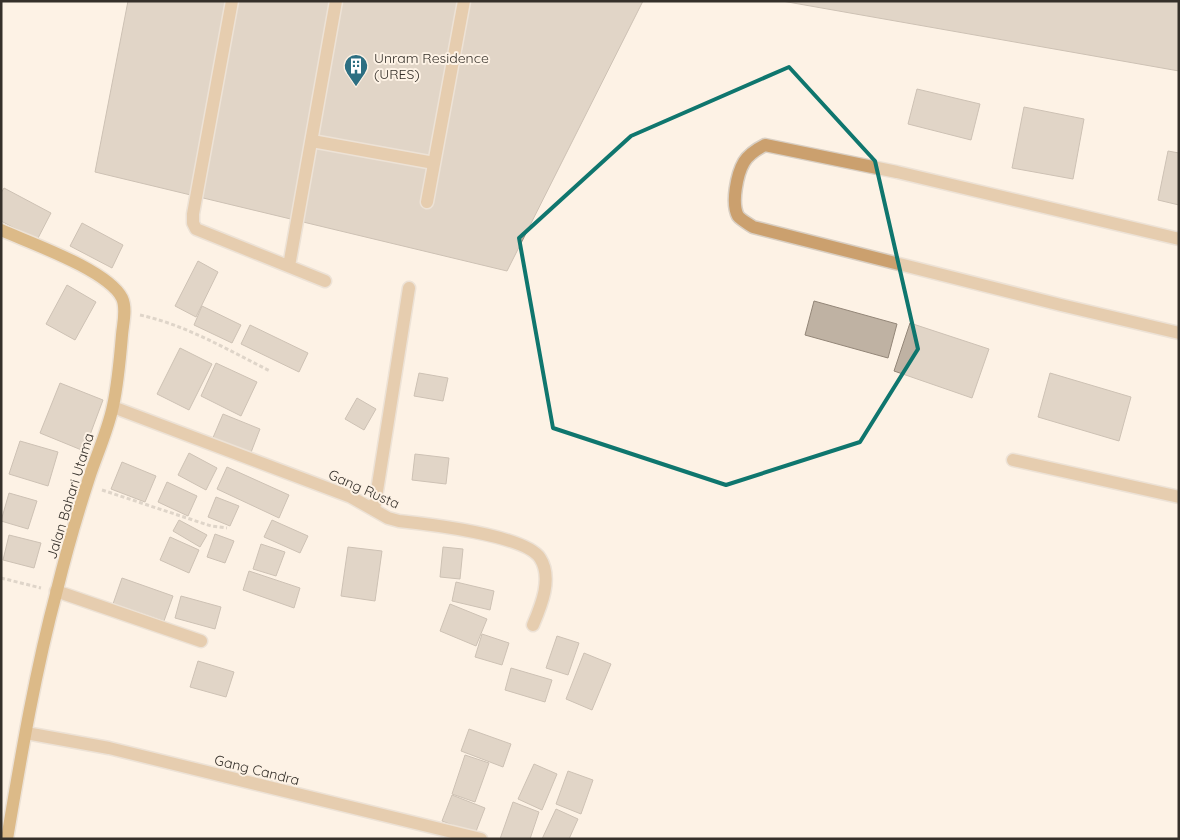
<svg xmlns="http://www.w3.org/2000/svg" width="1180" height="840" font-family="Quicksand,sans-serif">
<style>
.building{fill:#bfb2a3;stroke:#938678}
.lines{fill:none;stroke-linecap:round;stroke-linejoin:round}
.street-casing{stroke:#d9cfc3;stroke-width:15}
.secondary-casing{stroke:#d9cfc3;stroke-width:15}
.path{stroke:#bab1a7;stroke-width:3;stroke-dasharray:4 2.5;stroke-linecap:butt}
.street{stroke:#cba06e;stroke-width:12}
.secondary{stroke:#b37518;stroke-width:12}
.marked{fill:none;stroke:#0f766e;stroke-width:4;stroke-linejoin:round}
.labels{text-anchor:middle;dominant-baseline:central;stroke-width:4;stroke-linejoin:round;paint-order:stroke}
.poi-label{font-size:14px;fill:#35302a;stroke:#fdf2e5;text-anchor:start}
.street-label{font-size:14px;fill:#35302a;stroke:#fdf2e5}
</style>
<rect width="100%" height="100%" fill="#fdf2e5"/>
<path class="building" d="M128,1H643L507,271L95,172Z
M782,1H1179V71Z
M917,89L980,104L971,140L908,124Z
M1024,107L1084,119L1073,179L1012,168Z
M1168,151L1179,153V205L1158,200Z
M4,188L51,213L37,240L1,221V193Z
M82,223L123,245L112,268L70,246Z
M198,261L218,272L196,317L175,306Z
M67,285L96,302L75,340L46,324Z
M814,301L897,324L888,358L805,335Z
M202,306L241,325L232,343L194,325Z
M910,323L989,349L972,398L894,371Z
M250,325L308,353L299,372L241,344Z
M180,348L212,364L189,410L157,394Z
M216,363L257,382L241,416L201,396Z
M419,373L448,378L443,401L414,396Z
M1050,373L1131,397L1119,441L1038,417Z
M60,383L103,400L84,451L40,433Z
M357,398L376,409L364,430L345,419Z
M223,414L260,429L250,455L212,440Z
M20,441L58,452L48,486L9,474Z
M189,453L217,468L206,490L178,475Z
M415,454L449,458L446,484L412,480Z
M122,462L156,476L145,502L111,489Z
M227,467L289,495L279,518L217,489Z
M167,482L197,496L188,516L158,502Z
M9,493L37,501L28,529L1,521Z
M216,497L239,506L230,526L208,517Z
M179,520L207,535L200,547L173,531Z
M272,520L308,536L300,553L264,537Z
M215,534L234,541L225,563L207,557Z
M9,535L41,543L34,568L3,560Z
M170,537L199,550L189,573L160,560Z
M261,544L285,552L276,576L253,569Z
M348,547L382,551L375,601L341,596Z
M443,547L463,549L460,579L440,577Z
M249,571L300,588L294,608L243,590Z
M122,578L173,596L164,621L113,604Z
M456,582L494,591L490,610L452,601Z
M181,596L221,607L215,629L175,618Z
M450,604L487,619L476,646L440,631Z
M482,634L509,643L502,665L475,657Z
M557,636L579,643L568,675L546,668Z
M584,653L611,664L592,710L566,699Z
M198,661L234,672L226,697L190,687Z
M511,668L552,680L545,702L505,690Z
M469,729L511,744L503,767L461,751Z
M465,755L489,763L475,802L452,794Z
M534,764L557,774L542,810L518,799Z
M568,771L593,780L581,814L556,804Z
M452,795L485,808L475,834L442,821Z
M513,802L539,812L530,839H500Z
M556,809L578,819L569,839H542Z"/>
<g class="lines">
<g class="street-casing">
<path id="street" d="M232,1L193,214V223L196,229L325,281
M312,141L434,163
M427,202L464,1
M1179,239L897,172L765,145C757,149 749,154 744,162C737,174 731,203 738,216C741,220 749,224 753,227L1061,305L1179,333
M289,266L336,1
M113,407L351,497L388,518L399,521C427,524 525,535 540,558C553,578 541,606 533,625
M1013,460L1179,497
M374,510L409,288
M56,591L201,641
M26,733L109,748L481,839"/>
</g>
<g class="secondary-casing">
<path id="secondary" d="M1,230C30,243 108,270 122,298C127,309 123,323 122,335C120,359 118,383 113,406C108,430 97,454 89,478C77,515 66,553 57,590C35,672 21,756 7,839"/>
</g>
<path class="path" d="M140,315C186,325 228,350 270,371
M102,490L211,526L227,528
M1,578L41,588"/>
<use href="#street" class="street"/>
<use href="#secondary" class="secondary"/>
</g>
<path d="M0 0H1180V840H0ZM789,67L875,161L918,349L860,442L726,485L553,428L519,238L631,136Z" fill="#fdf2e5" fill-opacity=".55" fill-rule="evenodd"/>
<path class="marked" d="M789,67L875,161L918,349L860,442L726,485L553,428L519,238L631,136Z"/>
<defs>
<g id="building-pin" transform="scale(1.25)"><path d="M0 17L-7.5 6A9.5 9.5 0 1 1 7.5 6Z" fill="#2d6f82" stroke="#fdf2e5"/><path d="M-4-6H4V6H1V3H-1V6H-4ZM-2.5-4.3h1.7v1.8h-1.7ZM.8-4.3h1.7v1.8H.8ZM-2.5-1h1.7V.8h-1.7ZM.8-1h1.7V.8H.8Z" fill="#fff"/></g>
</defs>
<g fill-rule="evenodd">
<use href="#building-pin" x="356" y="66"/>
</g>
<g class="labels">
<g class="poi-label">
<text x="374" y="58">Unram Residence<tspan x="374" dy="16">(URES)</tspan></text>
</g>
<g class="street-label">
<text transform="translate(364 489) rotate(24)">Gang Rusta</text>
<text transform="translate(70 496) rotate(-73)">Jalan Bahari Utama</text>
<text transform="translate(257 770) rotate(14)">Gang Candra</text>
</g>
</g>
<rect width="1180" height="840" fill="none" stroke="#35302a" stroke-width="5"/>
</svg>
